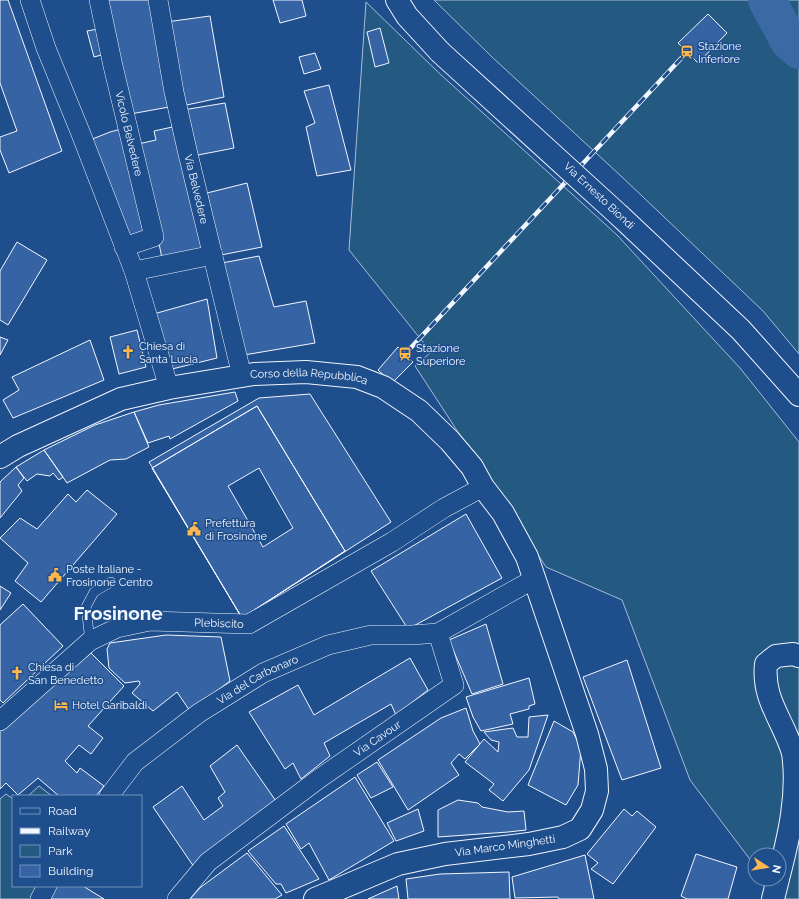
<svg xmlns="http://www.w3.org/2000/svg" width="799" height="899" font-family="Raleway,sans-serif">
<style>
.green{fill:#245a82;stroke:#a8bbd7}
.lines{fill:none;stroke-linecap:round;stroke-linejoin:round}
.river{stroke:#3b69a3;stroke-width:38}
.building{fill:#3563a3;stroke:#f2f6ff;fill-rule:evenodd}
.lane-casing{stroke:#f2f6ff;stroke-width:10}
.street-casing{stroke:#f2f6ff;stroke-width:20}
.secondary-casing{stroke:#f2f6ff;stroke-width:24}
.lane{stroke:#1f4e8c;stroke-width:9}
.street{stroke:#1f4e8c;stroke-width:19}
.secondary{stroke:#1f4e8c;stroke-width:22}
.rail-casing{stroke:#f2f6ff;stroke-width:4.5}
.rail{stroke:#1f4e8c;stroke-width:3;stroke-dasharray:9;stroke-linecap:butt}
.secondary-bridge-casing{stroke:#f2f6ff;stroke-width:24;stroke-linecap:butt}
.secondary-bridge{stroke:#1f4e8c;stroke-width:22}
.labels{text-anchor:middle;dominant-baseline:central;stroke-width:3;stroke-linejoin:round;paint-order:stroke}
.poi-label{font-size:11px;fill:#f2f6ff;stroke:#1f4e8c;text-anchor:start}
.street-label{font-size:11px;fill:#f2f6ff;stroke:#1f4e8c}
.town-label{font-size:19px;font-weight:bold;fill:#f2f6ff;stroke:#1f4e8c}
</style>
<rect width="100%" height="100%" fill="#1f4e8c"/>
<path class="green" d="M434,0H799V354L763,311L622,177L492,57Z
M366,2L439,73L617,235L740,368L799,442V899H780L765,879H779V855H755V866L690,780L622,600L546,567L415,366L431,352L349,250Z
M39,786L52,796H28Z
M6,794L13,799V886H40L33,899H0V799Z"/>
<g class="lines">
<path class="river" d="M767,0L789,41L799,50"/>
</g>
<path class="building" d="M0,0H8L62,151L9,173L0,150V137L17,131L0,83Z
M105,0H150L169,107L125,115Z
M273,0H302L306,16L280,23Z
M708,14L727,33L698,63L678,43Z
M210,16L224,97L182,106L166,22Z
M103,28L109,53L94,57L87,31Z
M380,28L389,63L375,67L367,32Z
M315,53L321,69L304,74L299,57Z
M329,85L351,170L317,176L306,127L315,123L304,91Z
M225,103L234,148L193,156L183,110Z
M177,126L203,249L162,258L138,144L156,140L154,131Z
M125,128L150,232L126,241L90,140L110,132Z
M247,183L262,247L221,255L207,193Z
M17,242L47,260L8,325L0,320V271Z
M259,256L274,307L306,301L315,343L244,355L222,263Z
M207,299L217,358L168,370L150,315Z
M137,330L146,367L119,374L110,337Z
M0,337L8,340L0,355Z
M90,340L104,380L13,418L3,400L19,390L12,377Z
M398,347L413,362L392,383L378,370Z
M235,392L238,401L170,439L169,436L148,443L134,412L159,405Z
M310,394L391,522L242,618L149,462L259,398Z
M257,406L345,551L242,618L152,468ZM259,468L293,528L263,547L228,486Z
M257,406L345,551L242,618L152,468Z
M134,412L149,447L126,459L110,460L67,483L44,450L95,425Z
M44,450L63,477L59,480L53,473L50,476L37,474L27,481L16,467Z
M16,467L24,478L18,485L22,491L0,518V482Z
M87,490L117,514L41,602L15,581L28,563L0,538L20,518L37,529L68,494L76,502Z
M466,514L502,578L408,629L371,571Z
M0,586L11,593L0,610Z
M23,604L63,646L3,703L0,700V625Z
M486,624L503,684L472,694L449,640Z
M166,635L221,637L230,681L190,711L177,692L153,711L132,693L140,684L139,681L125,683L109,668L107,649L110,643Z
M91,653L124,686L88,726L103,738L91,754L79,745L65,761L77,773L80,768L104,786L96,796H59L38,778L18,795L6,783L0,789V727Z
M410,658L428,690L396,715L391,704L324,743L330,756L301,779L293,763L285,769L249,712L298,685L314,715Z
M627,660L661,768L622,780L583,677Z
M529,678L535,704L529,706V709L510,714L513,724L481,731L473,717L466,697Z
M466,708L473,731L480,744L465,759L459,754L451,763L459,775L408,810L378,760L441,718Z
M548,715L529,770L503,801L489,790L494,784L465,762L484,739L498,752L499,742L491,740L484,732L513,728L517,737H528L529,717Z
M554,721L573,732L581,748L578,785L566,805L528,785Z
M237,745L278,804L194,867L153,807L182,786L204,820L223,806L218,798L225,792L210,766Z
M377,762L393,787L371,798L357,775Z
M355,777L394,841L329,880L309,843L301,849L286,824Z
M458,800L478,803L482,807L508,812L524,811L526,830L508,832L438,837V810Z
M418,809L424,831L396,841L387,823Z
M624,809L632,816L637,811L656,827L613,884L591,869L598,863L587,854Z
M284,826L319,879L286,893L281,884H276L248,851Z
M247,853L282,895L275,899H190L201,887Z
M696,854L737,867L728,899H687L681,896Z
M585,855L594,899H559L558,897L515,898L512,877Z
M509,872L510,899H408L406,879L440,874Z
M52,886H83L104,899H45Z
M397,886L399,899H368Z"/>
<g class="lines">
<g class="lane-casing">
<path id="lane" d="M90,641L86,607L94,592L111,582"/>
</g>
<g class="street-casing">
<g id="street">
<path d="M30,0L46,48L81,134L134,271L169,388"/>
<path id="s1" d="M99,0L113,66L154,237L124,247"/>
<path id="s2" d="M158,0L174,92L188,154L242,376"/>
<path d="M134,271L213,255"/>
<path id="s3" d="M0,721L90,641L117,628L150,621L249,624L392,542L444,508L483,487"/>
<path id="s4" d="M109,796L135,762L199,713L263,673L328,645L371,635H412L438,633L534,579"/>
<path d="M40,899L47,886"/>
<path id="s5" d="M177,899L208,862L320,778L454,685L438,633"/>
</g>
</g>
<g class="secondary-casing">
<g id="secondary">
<path d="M397,0L407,16L440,52"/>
<path d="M620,216L741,330L799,395"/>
<path id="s6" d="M0,457L18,446L121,399L169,388L254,374L306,372L357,377L383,387L419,411L450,441L472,467L483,487L503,513L527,557L587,734L596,769L597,791L592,810L580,829L563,837L529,844L445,854L398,864L315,899"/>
<path d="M779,875C789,836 799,794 793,753C784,721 762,700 766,664L776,656L793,654L799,656"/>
<path d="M773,899L778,879"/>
</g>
</g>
<use href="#lane" class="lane"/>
<use href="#street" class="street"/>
<use href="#secondary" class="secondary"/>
<g class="rail-casing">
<path id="rail" d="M405,354L687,52"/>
</g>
<use href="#rail" class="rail"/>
<g class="secondary-bridge-casing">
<path id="secondary-bridge" d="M440,52L620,216"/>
</g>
<use href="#secondary-bridge" class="secondary-bridge"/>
</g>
<defs>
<g id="station-bare" transform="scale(1.08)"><path d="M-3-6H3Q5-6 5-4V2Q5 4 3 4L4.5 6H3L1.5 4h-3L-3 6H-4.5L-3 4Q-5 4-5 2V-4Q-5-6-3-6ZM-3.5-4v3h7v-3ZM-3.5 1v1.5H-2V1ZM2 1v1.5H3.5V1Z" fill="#ffb74d" stroke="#1f4e8c" stroke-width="2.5" paint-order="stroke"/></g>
<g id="church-bare" transform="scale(1.08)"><path d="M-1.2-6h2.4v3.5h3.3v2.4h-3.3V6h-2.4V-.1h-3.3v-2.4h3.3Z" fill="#ffb74d" stroke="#1f4e8c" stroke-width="2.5" paint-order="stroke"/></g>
<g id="civic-bare" transform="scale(1.08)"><path d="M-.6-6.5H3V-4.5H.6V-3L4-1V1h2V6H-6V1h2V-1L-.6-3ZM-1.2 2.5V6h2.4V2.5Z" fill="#ffb74d" stroke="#1f4e8c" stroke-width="2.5" paint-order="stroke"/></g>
<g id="hotel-bare" transform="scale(1.08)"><path d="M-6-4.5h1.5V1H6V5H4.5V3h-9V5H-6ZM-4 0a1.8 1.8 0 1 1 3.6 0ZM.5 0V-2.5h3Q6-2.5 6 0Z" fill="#ffb74d" stroke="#1f4e8c" stroke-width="2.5" paint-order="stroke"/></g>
</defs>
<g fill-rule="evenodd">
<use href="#station-bare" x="687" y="52"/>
<use href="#church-bare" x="128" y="352"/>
<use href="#station-bare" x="405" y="354"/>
<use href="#civic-bare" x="194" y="529"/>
<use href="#civic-bare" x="55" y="575"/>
<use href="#church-bare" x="17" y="673"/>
<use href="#hotel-bare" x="61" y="705"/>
</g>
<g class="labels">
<g class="poi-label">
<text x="698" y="46">Stazione<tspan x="698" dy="13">Inferiore</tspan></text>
<text x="139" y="346">Chiesa di<tspan x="139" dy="13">Santa Lucia</tspan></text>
<text x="416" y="348">Stazione<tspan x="416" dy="13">Superiore</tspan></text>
<text x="205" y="523">Prefettura<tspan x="205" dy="13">di Frosinone</tspan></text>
<text x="66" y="569">Poste Italiane -<tspan x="66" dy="13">Frosinone Centro</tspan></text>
<text x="28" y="667">Chiesa di<tspan x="28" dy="13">San Benedetto</tspan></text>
<text x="72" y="705">Hotel Garibaldi</text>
</g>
<g class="street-label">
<text stroke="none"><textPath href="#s1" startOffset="137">Vicolo Belvedere</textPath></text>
<text stroke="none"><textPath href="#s2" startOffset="193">Via Belvedere</textPath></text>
<text transform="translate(599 196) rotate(43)">Via Ernesto Biondi</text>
<text stroke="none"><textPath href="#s6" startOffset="325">Corso della Repubblica</textPath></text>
<text stroke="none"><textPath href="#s3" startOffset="253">Plebiscito</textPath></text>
<text stroke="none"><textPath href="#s4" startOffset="191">Via del Carbonaro</textPath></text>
<text stroke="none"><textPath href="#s5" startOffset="258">Via Cavour</textPath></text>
<text transform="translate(505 846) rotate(-8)">Via Marco Minghetti</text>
</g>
<g class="town-label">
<text x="118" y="613">Frosinone</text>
</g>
</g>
<rect x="12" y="795" width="130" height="92" fill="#1f4e8c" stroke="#7391ba"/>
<rect x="20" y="808" width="20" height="6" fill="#1f4e8c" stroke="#7391ba"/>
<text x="48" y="815" font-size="12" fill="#f2f6ff">Road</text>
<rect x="20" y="828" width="20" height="6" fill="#f2f6ff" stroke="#7391ba"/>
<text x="48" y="835" font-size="12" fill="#f2f6ff">Railway</text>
<rect x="20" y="845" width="20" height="12" fill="#245a82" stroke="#7391ba"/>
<text x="48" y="855" font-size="12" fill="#f2f6ff">Park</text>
<rect x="20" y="865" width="20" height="12" fill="#3563a3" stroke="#7391ba"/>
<text x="48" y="875" font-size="12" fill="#f2f6ff">Building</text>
<g transform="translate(767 867) rotate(102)"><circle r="19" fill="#1f4e8c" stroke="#7391ba"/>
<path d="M0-3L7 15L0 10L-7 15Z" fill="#ffb74d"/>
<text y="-6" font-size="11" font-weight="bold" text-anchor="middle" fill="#f2f6ff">N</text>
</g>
</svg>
